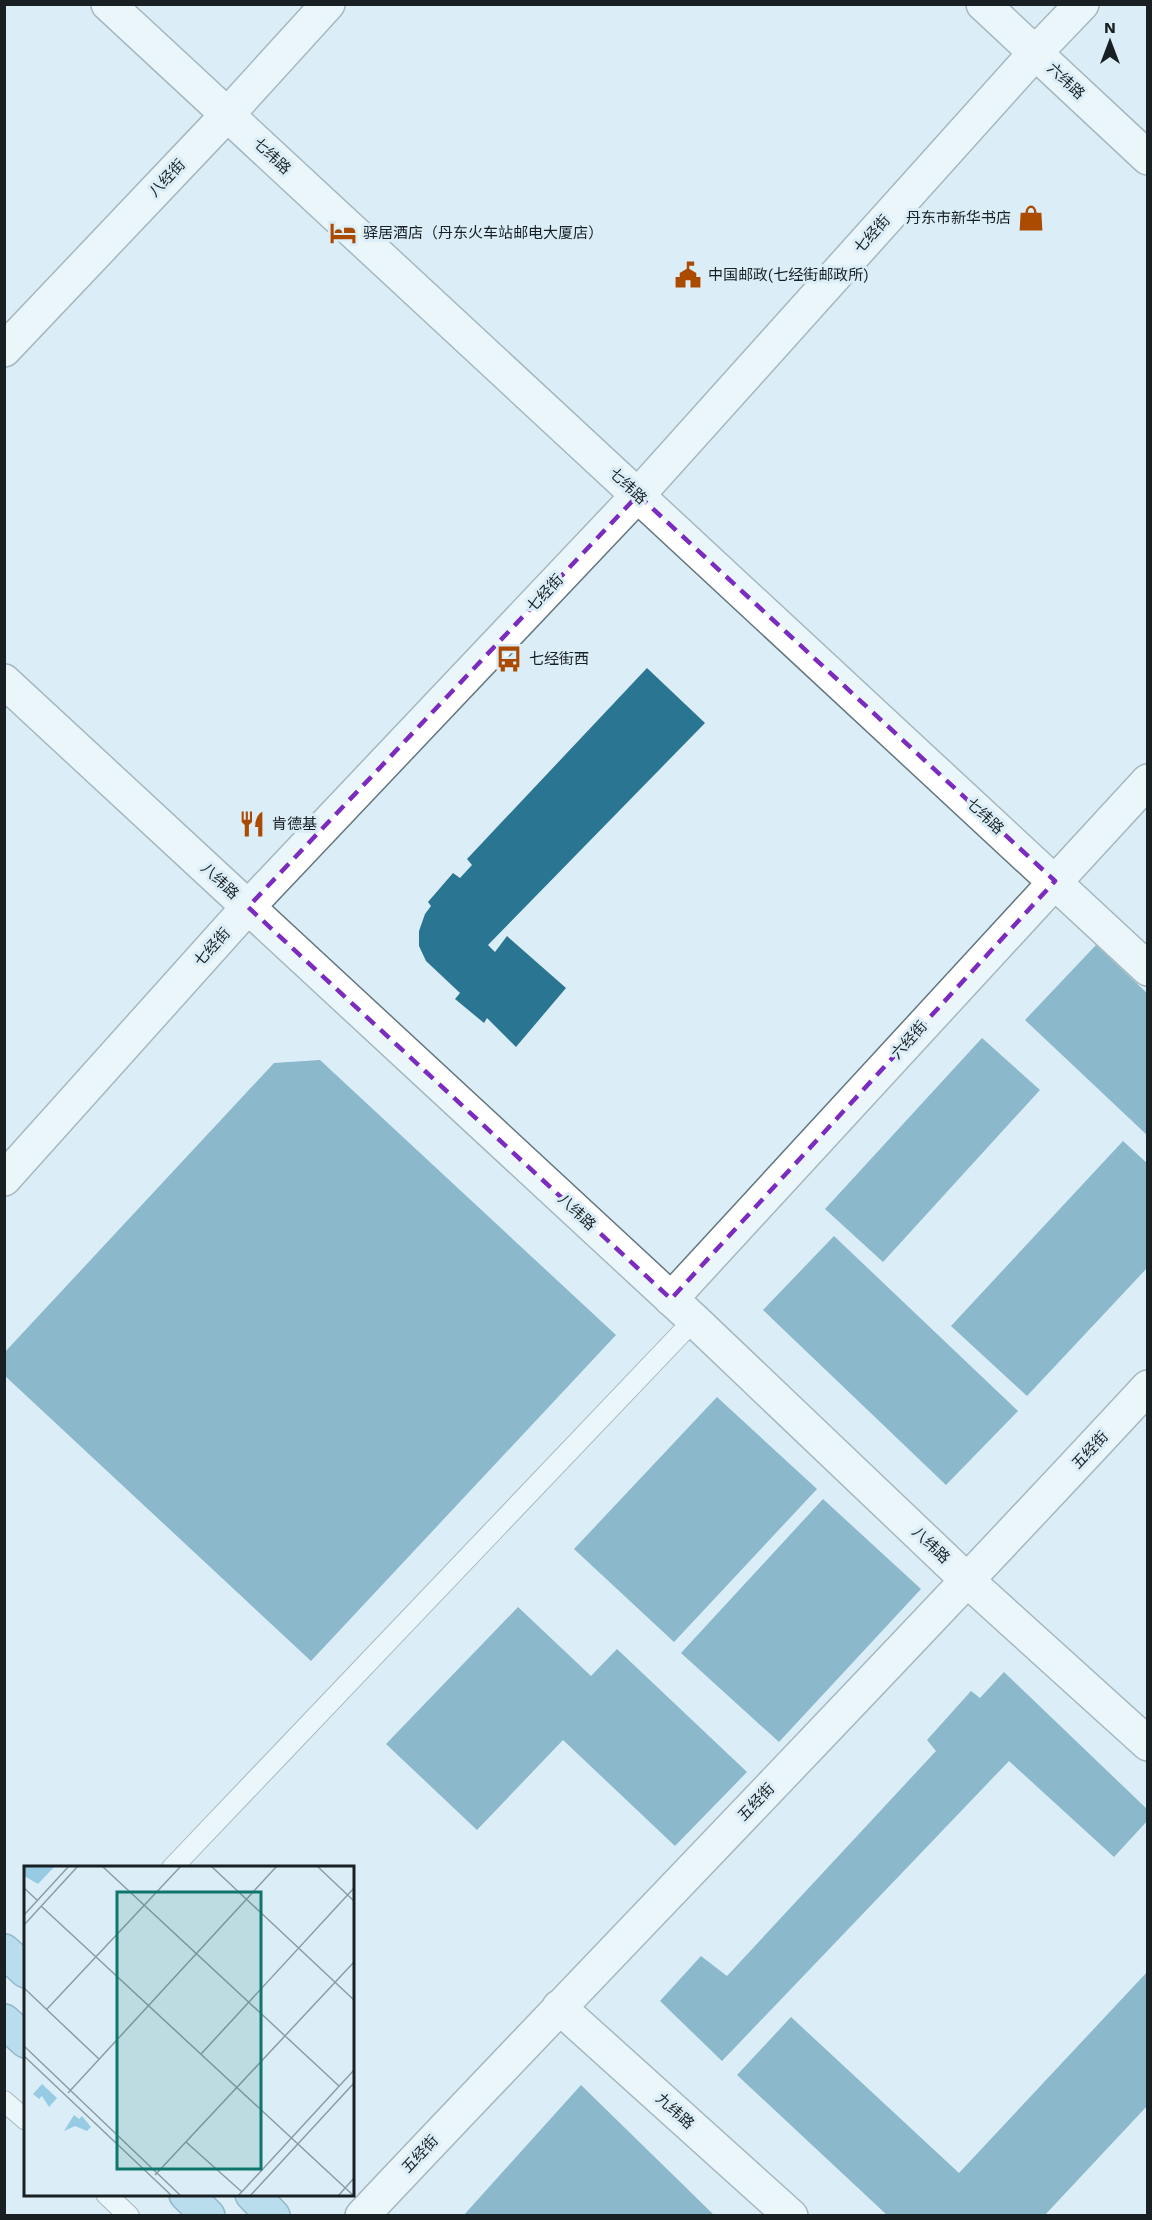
<svg xmlns="http://www.w3.org/2000/svg" width="1152" height="2220" font-family="'Work Sans','Noto Sans SC',sans-serif">
<style>
.building{fill:#2a7592}
.lines{fill:none;stroke-linecap:round;stroke-linejoin:round}
.service-casing{stroke:#65767e;stroke-width:22}
.minor-casing{stroke:#65767e;stroke-width:36}
.tertiary-casing{stroke:#65767e;stroke-width:36}
.secondary-casing{stroke:#65767e;stroke-width:36}
.primary-casing{stroke:#37758e;stroke-width:36}
.service{stroke:#fff;stroke-width:20}
.minor{stroke:#fff;stroke-width:33}
.tertiary{stroke:#fff;stroke-width:33}
.secondary{stroke:#fff;stroke-width:33}
.primary{stroke:#91c8de;stroke-width:33}
.marked{fill:none;stroke:#7b2cbf;stroke-width:4.5;stroke-dasharray:12 8;stroke-linejoin:round}
.labels{text-anchor:middle;dominant-baseline:central;stroke-width:6;stroke-linejoin:round;paint-order:stroke}
.street-label{font-size:15px;fill:#192023;stroke:#dbeef7}
.poi-label{font-size:15px;fill:#192023;stroke:#dbeef7;text-anchor:start}
.inset-road{fill:none;stroke:#8d9ca2;stroke-width:1.5}
.view{fill:#0f766e;fill-opacity:0.15;stroke:#0f766e;stroke-width:3}
.inset-edge{fill:none;stroke:#192023;stroke-width:3}
</style>
<rect width="100%" height="100%" fill="#dbeef7"/>
<path class="building" d="M647,668L705,723L488,945L495,952L507,936L566,988L516,1047L487,1018L484,1023L455,999L460,993L426,961L419,946V931L425,914L431,906L428,902L453,873L460,878L472,865L467,859Z
M1096,945L1148,994V1136L1025,1020Z
M982,1038L1040,1090L883,1262L825,1209Z
M320,1060L616,1335L311,1661L4,1375V1353L274,1063Z
M1123,1141L1148,1164V1267L1027,1396L951,1326Z
M834,1236L1018,1411L946,1485L763,1310Z
M717,1397L817,1489L674,1642L574,1549Z
M823,1499L921,1589L779,1742L681,1653Z
M518,1607L591,1676L617,1649L747,1772L675,1846L563,1740L477,1830L386,1744Z
M1004,1672L1148,1810V1820L1114,1857L1009,1761L722,2061L660,2001L701,1956L727,1976L936,1751L927,1740L971,1691L980,1698Z
M1148,1971V2105L1044,2216H888L737,2075L791,2017L959,2173Z
M581,2085L715,2216H463Z"/>
<g class="lines">
<g class="service-casing">
<path id="service" d="M172,1868L694,1320
M4,2101L26,2120
M106,2194L129,2216"/>
</g>
<g class="minor-casing">
<path id="minor" d="M108,4L1148,969
M4,350L227,115L328,4
M4,1179L248,907L638,495L1036,52L1082,4
M671,1299L1148,781
M559,2007L791,2216
M362,2216C623,1939 889,1667 1148,1387"/>
</g>
<g class="tertiary-casing">
<path id="tertiary" d="M4,681L694,1320L968,1581L1148,1744"/>
</g>
<g class="secondary-casing">
<path id="secondary" d="M983,4L1148,158"/>
</g>
<g class="primary-casing">
<path id="primary" d="M4,1951L26,1971
M4,2021L26,2041
M186,2194L208,2216
M252,2194L273,2216"/>
</g>
<use href="#service" class="service"/>
<use href="#minor" class="minor"/>
<use href="#tertiary" class="tertiary"/>
<use href="#secondary" class="secondary"/>
<use href="#primary" class="primary"/>
</g>
<path d="M0 0H1152V2220H0ZM638,495L1055,881L671,1299L248,907Z" fill="#dbeef7" fill-opacity=".55" fill-rule="evenodd"/>
<path class="marked" d="M638,495L1055,881L671,1299L248,907Z"/>
<defs>
<g id="shop-bare" transform="scale(2.07)"><path d="M-5-2.5h2.3a2.7 3.5 0 0 1 5.4 0H5L5.5 6h-11ZM-1.5-2.5h3a1.5 2.3 0 0 0-3 0Z" fill="#ab4a01" stroke="#dbeef7" stroke-width="2.5" paint-order="stroke"/></g>
<g id="hotel-bare" transform="scale(2.07)"><path d="M-6-4.5h1.5V1H6V5H4.5V3h-9V5H-6ZM-4 0a1.8 1.8 0 1 1 3.6 0ZM.5 0V-2.5h3Q6-2.5 6 0Z" fill="#ab4a01" stroke="#dbeef7" stroke-width="2.5" paint-order="stroke"/></g>
<g id="civic-bare" transform="scale(2.07)"><path d="M-.6-6.5H3V-4.5H.6V-3L4-1V1h2V6H-6V1h2V-1L-.6-3ZM-1.2 2.5V6h2.4V2.5Z" fill="#ab4a01" stroke="#dbeef7" stroke-width="2.5" paint-order="stroke"/></g>
<g id="bus-bare" transform="scale(2.07)"><path d="M-5-6H5V4H4V6H2V4H-2V6H-4V4H-5ZM-3.5-4V0h7V-4ZM-3.5 1.2v1.5H-2V1.2ZM2 1.2v1.5H3.5V1.2Z" fill="#ab4a01" stroke="#dbeef7" stroke-width="2.5" paint-order="stroke"/></g>
<g id="restaurant-bare" transform="scale(2.07)"><path d="M-5-6h1v4h1v-4h1v4h1v-4h1v5L-1.5 .5V6h-2V.5L-5-1ZM5-6V6H3V1.5H1.5Q1.5-4 5-6Z" fill="#ab4a01" stroke="#dbeef7" stroke-width="2.5" paint-order="stroke"/></g>
</defs>
<g fill-rule="evenodd">
<use href="#shop-bare" x="1031" y="218"/>
<use href="#hotel-bare" x="343" y="233"/>
<use href="#civic-bare" x="688" y="275"/>
<use href="#bus-bare" x="509" y="659"/>
<use href="#restaurant-bare" x="252" y="824"/>
</g>
<g class="labels">
<g class="street-label">
<text transform="translate(1066 81) rotate(43)">六纬路</text>
<text transform="translate(272 156) rotate(43)">七纬路</text>
<text transform="translate(167 178) rotate(-47)">八经街</text>
<text transform="translate(872 234) rotate(-48)">七经街</text>
<text transform="translate(628 486) rotate(43)">七纬路</text>
<text transform="translate(545 593) rotate(-47)">七经街</text>
<text transform="translate(985 816) rotate(43)">七纬路</text>
<text transform="translate(220 881) rotate(43)">八纬路</text>
<text transform="translate(212 947) rotate(-48)">七经街</text>
<text transform="translate(909 1040) rotate(-48)">六经街</text>
<text transform="translate(577 1212) rotate(43)">八纬路</text>
<text transform="translate(1090 1450) rotate(-47)">五经街</text>
<text transform="translate(931 1545) rotate(44)">八纬路</text>
<text transform="translate(756 1802) rotate(-46)">五经街</text>
<text transform="translate(675 2111) rotate(42)">九纬路</text>
<text transform="translate(420 2154) rotate(-47)">五经街</text>
</g>
<g class="poi-label">
<text x="1011" y="218" text-anchor="end">丹东市新华书店</text>
<text x="363" y="233">驿居酒店（丹东火车站邮电大厦店）</text>
<text x="708" y="275">中国邮政(七经街邮政所)</text>
<text x="529" y="659">七经街西</text>
<text x="272" y="824">肯德基</text>
</g>
</g>
<g transform="translate(24 1866)">
<rect width="330" height="330" fill="#dbeef7"/>
<path d="M0,0H31L14,18L0,10ZM18,218L33,232L25,241L18,230L15,233L9,228ZM50,249L55,253L58,250L67,261L63,265L51,260L40,265Z" fill="#97cbe3"/>
<path class="inset-road" d="M78,0L315,220M187,0L330,134M293,0L330,35M0,22L14,35M17,40L330,330M0,49L45,0M0,59L54,0M0,122L75,193M23,143L157,0M0,180L157,330M177,188L330,22M0,190L148,330M44,227L253,0M162,276L218,326M131,309L330,96M214,330L330,204M226,330L330,217M314,330L330,312"/>
<path class="view" d="M93,26H237V303H93Z"/>
<rect width="330" height="330" class="inset-edge"/>
</g>
<rect width="1152" height="2220" fill="none" stroke="#192023" stroke-width="12"/>
<g transform="translate(1110 42)" stroke="#dbeef7" stroke-width="4.5" paint-order="stroke">
<path d="M0-4.5L10 22L0 15L-10 22Z" fill="#192023"/>
<text y="-9" font-size="16" font-weight="bold" text-anchor="middle" fill="#192023">N</text>
</g>
</svg>
